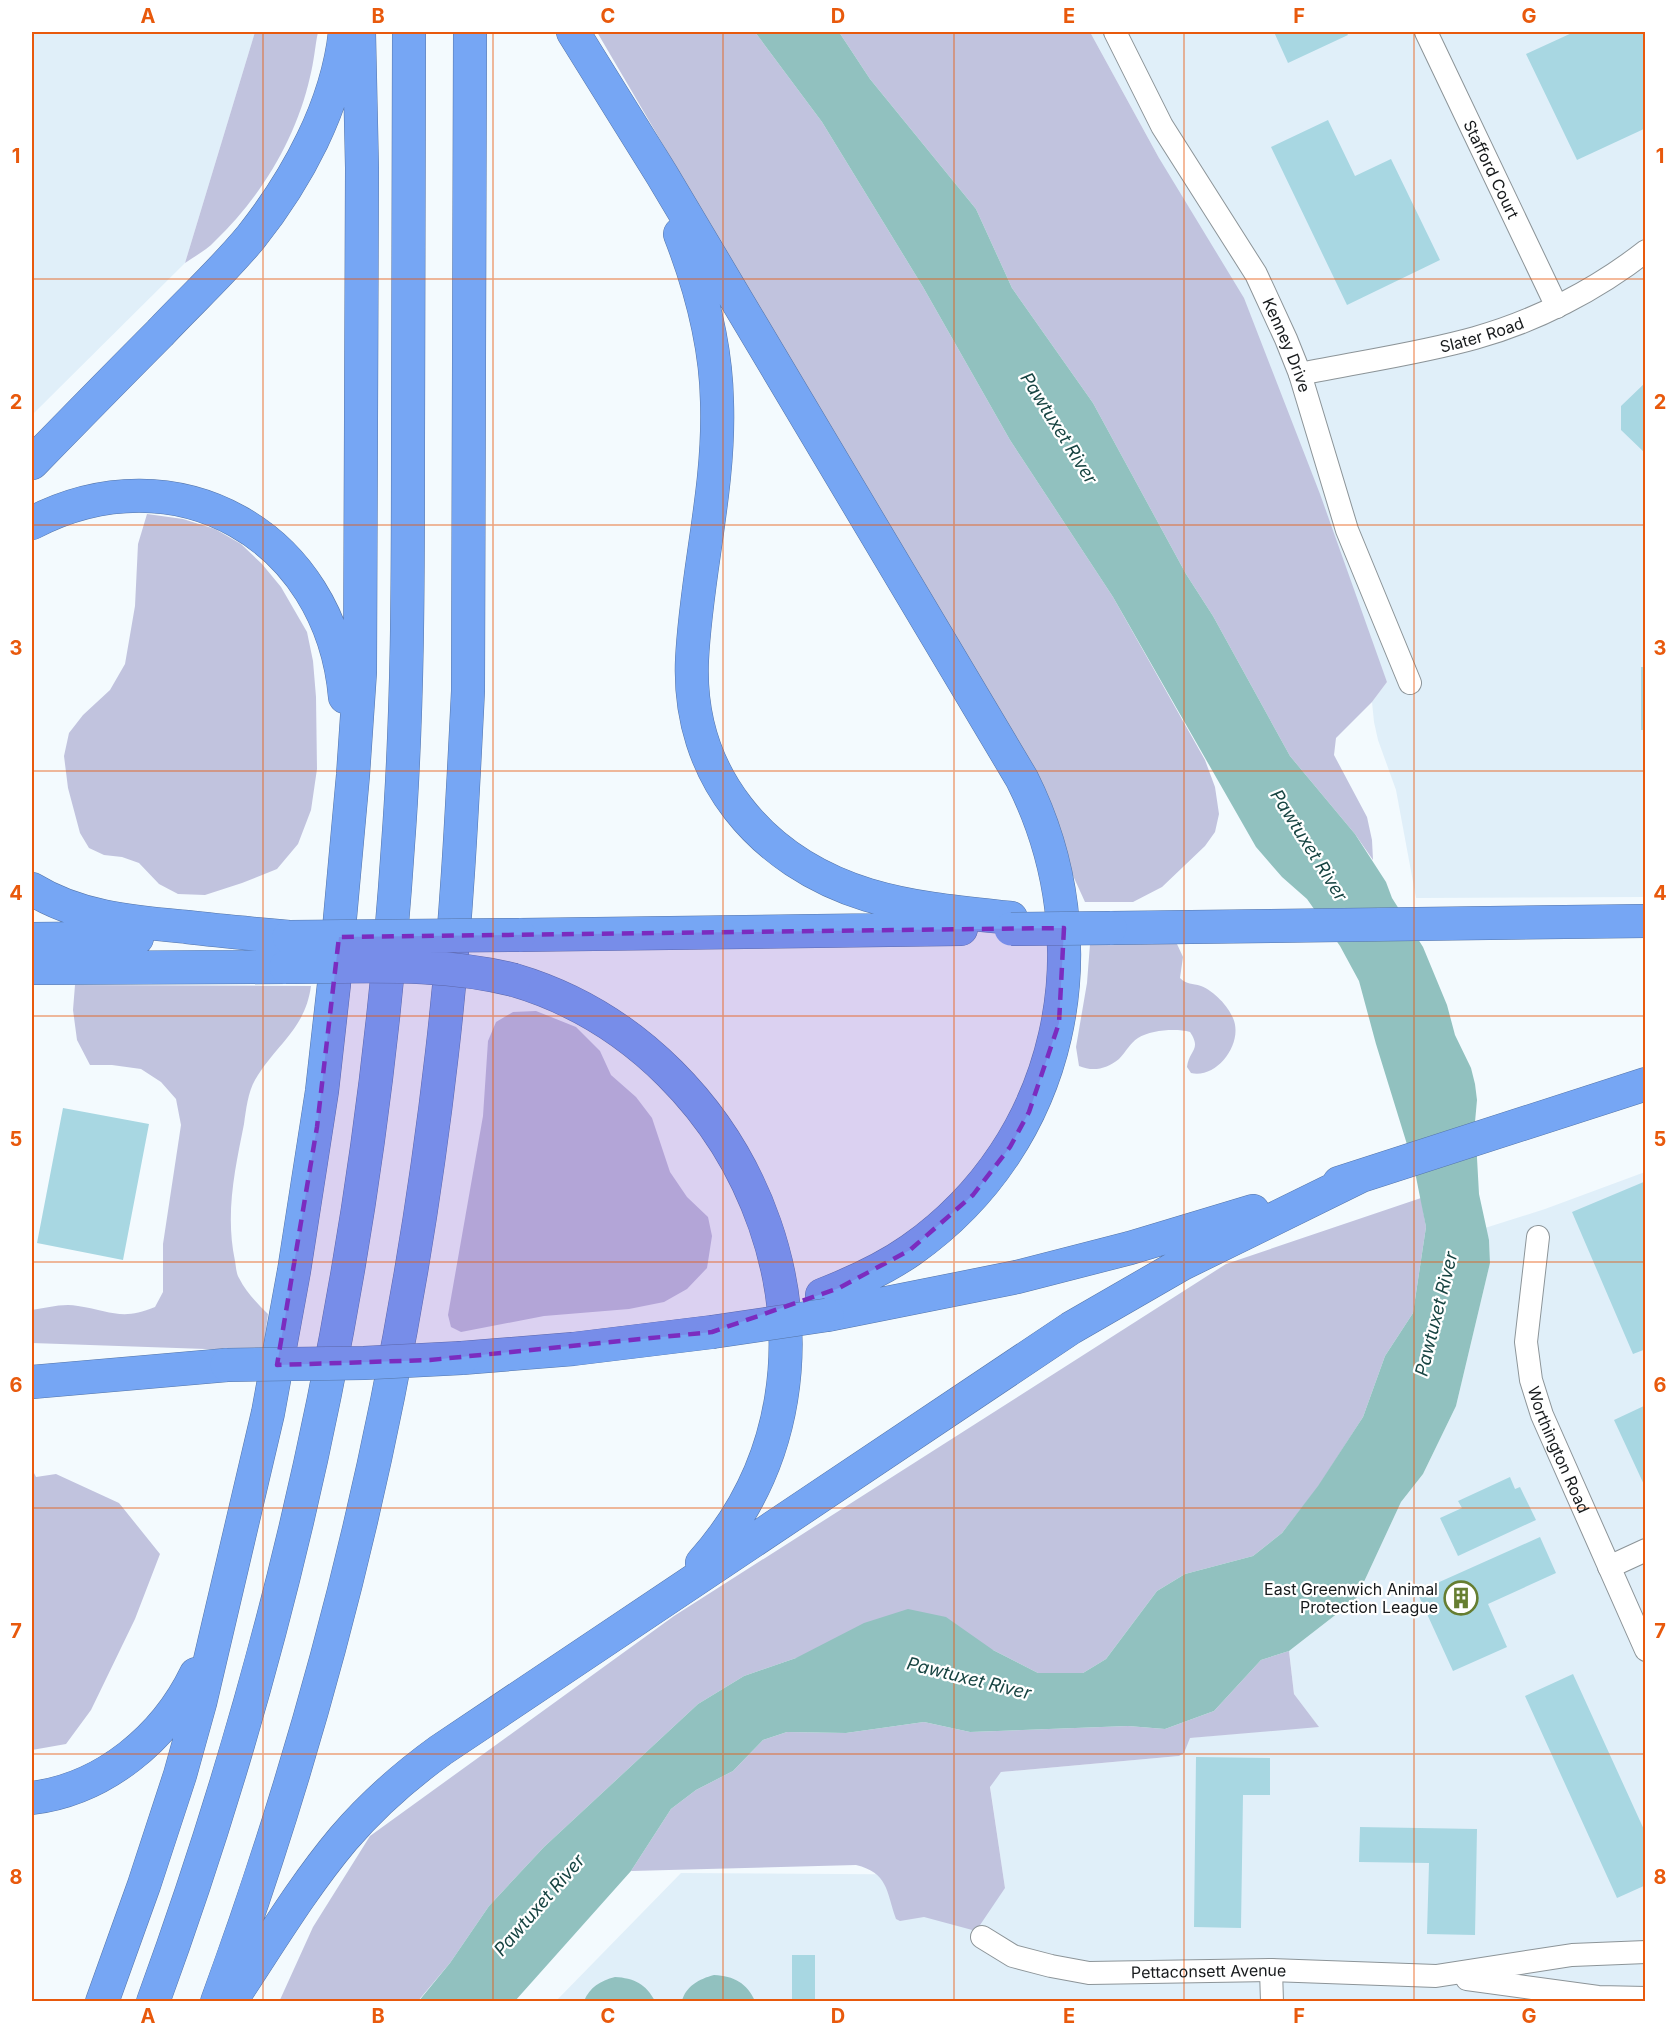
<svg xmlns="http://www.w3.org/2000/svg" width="1677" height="2033" font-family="Inter,sans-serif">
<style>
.built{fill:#e0eff9}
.green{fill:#c1c3de}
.water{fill:#91c1bf}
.building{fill:#a8d7e2}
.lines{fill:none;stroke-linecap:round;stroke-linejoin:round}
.minor-casing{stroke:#8c9498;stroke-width:24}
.highway-casing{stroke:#5575a8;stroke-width:34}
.minor{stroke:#fff;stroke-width:22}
.highway{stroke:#76a6f4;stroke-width:33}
.highway-bridge-casing{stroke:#5575a8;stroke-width:34;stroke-linecap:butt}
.highway-bridge{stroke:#76a6f4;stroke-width:33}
.marked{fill:#7b2cbf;fill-opacity:0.2;stroke:#7b2cbf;stroke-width:4.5;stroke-dasharray:12 8;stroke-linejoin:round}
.grid{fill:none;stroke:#e8590c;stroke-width:1.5;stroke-opacity:0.55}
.labels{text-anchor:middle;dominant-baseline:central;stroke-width:4.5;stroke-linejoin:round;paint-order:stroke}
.street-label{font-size:16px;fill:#171a1c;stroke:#fff}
.poi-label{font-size:16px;fill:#171a1c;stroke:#fff;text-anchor:end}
.water-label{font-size:18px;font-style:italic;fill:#174442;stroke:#fff}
.neatline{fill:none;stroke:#e8590c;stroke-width:2}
.grid-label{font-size:20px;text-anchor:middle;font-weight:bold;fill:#e8590c}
</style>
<rect width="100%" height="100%" fill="#f3fafe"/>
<path class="built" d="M32,32H255L185,263L32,415Z
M1090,32H1645V897L1416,898L1396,790L1378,740L1374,722L1372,702L1387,682L1159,158Z
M1645,1172V2001L555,2002L681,1873L990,1875L1005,1888L990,1786L1001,1772L1179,1756L1184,1753L1189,1738L1318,1726L1294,1694L1289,1651L1356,1599L1401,1502L1423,1474L1456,1406L1490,1263L1489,1240L1485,1228L1545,1209Z"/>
<path class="green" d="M255,32H318C315,46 314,62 310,77C296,139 261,197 215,241C207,250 195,256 185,263Z
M597,32H755L822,122L923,287L1010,440L1113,597L1205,760L1215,787L1219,814L1215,832L1205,846L1162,887L1133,902H1085L1065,858L675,165Z
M839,32H1090L1159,158L1244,298L1320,494L1387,682L1372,702L1336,738L1334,755L1367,817L1372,840L1373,860L1355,834L1290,756L1213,616L1186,574L1093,403L1012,288L976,209L870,79Z
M147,514L183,519L215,529L241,544L262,564L281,587L307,632L313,661L316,697L317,769L311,810L298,844L277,869L242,883L205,895L178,894L159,884L139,863L122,857L104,855L89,848L80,833L68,788L64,756L69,733L83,715L110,690L125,664L135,606L138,544Z
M1168,942L1177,944L1183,957L1180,978C1187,985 1192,983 1201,986C1214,991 1228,1006 1233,1018C1244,1043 1217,1079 1191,1073L1187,1067C1189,1050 1202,1050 1190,1032C1176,1028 1151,1030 1138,1038C1130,1043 1126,1052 1119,1059C1107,1069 1093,1072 1079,1066L1076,1047L1087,983L1090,944Z
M75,985L311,986C305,1030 276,1044 255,1080C248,1092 246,1110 244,1124C235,1169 225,1214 235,1261C236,1266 236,1273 239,1278C246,1292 257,1303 268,1314L263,1351L32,1343V1310C46,1308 63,1303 78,1306C111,1311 122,1321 155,1307L163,1292V1244L181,1125L176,1099L161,1082L141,1069L112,1065H90L77,1040L73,1010Z
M536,1011L576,1027L600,1051L611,1075L636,1097L652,1118L670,1172L687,1197L708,1217L712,1236L707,1268L687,1289L664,1302L629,1309L544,1316L461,1332L451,1327L448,1315L483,1116L488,1041L496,1022L513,1012Z
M1421,1198L1426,1227L1413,1313L1385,1356L1363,1417L1318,1487L1282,1533L1253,1556L1185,1574L1157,1591L1106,1659L1083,1673H1038L993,1650L796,1658L744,1676L698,1704L544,1847L489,1906L450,1963L418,2001L279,2002L313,1927L370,1836L674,1616L1226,1264Z
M32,1469L36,1477L56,1474L119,1503L160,1554L135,1619L91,1710L66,1744L32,1750Z
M1289,1651L1294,1694L1319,1727L1190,1738L1184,1753L1179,1756L1001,1772L990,1787L1005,1888L976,1931L924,1917L900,1921L896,1919C886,1890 888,1873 856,1865L631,1871L671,1809L696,1790L733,1771L763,1740L787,1732L846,1733L924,1722L970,1732L1128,1726L1165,1729L1214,1711L1261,1660Z"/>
<path class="water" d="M755,32H839L870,79L976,209L1012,288L1093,403L1186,574L1213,616L1290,756L1355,834L1386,882L1392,898L1423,947L1447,1005L1455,1035L1471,1068L1475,1084L1477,1100L1475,1122L1479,1194L1489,1240L1490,1263L1456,1406L1423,1474L1401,1502L1356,1599L1289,1651L1261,1660L1214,1711L1165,1729L1128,1726L970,1732L924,1722L846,1733L787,1732L763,1740L733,1771L696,1790L671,1809L631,1871L515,2001L418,2002L450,1963L489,1906L544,1847L698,1704L744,1676L796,1658L864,1623L908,1609L946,1617L993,1650L1038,1673H1083L1106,1659L1157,1591L1185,1574L1253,1556L1282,1533L1318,1486L1363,1417L1385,1356L1413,1313L1426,1227L1414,1167L1376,1044L1359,981L1340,946L1307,899L1282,877L1256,847L1113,597L1010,440L923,287L822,122Z
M714,1975C734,1976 747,1983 755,2001H682C686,1986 699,1979 714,1975Z
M615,1977C634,1978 646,1984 655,2001H584C590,1987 600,1981 615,1977Z"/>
<path class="building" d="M1274,32H1346L1348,35L1288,63Z
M1574,32H1646V128L1577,160L1526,54Z
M1328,120L1355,176L1391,159L1440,260L1347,305L1271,147Z
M1646,382V454L1621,430V406Z
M1641,667H1646V730H1641Z
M63,1108L149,1124L123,1260L37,1243Z
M1646,1181V1349L1633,1354L1572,1212Z
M1646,1405V1489L1614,1420Z
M1510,1477L1515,1489L1520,1487L1536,1520L1458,1556L1440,1518L1462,1508L1458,1501Z
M1540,1537L1556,1573L1488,1604L1507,1647L1453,1671L1417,1592Z
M1573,1674L1646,1834V1885L1617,1898L1525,1696Z
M1196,1757L1270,1758V1795H1243L1241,1928L1194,1927Z
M1360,1827L1477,1829L1475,1935L1427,1934L1429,1863L1359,1862Z
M792,1955H815V2002H792Z"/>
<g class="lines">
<g class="minor-casing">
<g id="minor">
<path id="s1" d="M1115,32L1162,126L1256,274L1286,339L1300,374L1347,530L1410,683"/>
<path id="s2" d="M1426,32L1557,307"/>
<path id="s3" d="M1300,374C1358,362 1418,354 1475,338C1536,321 1596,290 1646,251"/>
<path id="s4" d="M1538,1237L1526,1342L1531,1380L1542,1415L1646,1650"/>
<path d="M1609,1567L1646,1550"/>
<path id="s5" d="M982,1937L1013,1956L1051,1966L1089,1973L1271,1970L1436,1976L1572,1955L1646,1952"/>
<path d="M1271,1970L1272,2002"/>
<path d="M1467,1979L1598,1997L1646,1998"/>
</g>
</g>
<g class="highway-casing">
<path id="highway" d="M573,32L662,175L1022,779C1105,944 1064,1142 911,1250C884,1269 853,1283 822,1295
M680,234C701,288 716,344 717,402C720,489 696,574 692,660C687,775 761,862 868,895C915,909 963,913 1011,918
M32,463C74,420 117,376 160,333C190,301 223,271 251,237C297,179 337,106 345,32
M32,523C176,448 331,535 345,697
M32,889C79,918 133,922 187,927C221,931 255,934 289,937
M1110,928L1646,921
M519,935L961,929
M32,939L137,938
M32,968L286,967
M514,980C755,1051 879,1366 702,1563
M1339,1183L1646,1084
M827,1315L1017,1277L1130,1248L1253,1211
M462,1358L573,1349L712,1332
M32,1382L227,1365
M32,1798C104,1789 165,1738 196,1674
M102,2002L144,1885L180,1775L200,1703L268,1413L294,1271L322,1091L334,984L353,775L360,672L362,168L359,32
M153,2002C289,1630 372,1240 398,845C408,712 408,578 408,444C408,306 409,169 409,32
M217,2002C329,1697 405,1376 442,1053C456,933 462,812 468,691L470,32
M230,2002C267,1947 301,1889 343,1839C372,1805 405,1776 441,1750L1071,1328L1182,1264L1359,1177"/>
</g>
<use href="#minor" class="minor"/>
<use href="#highway" class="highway"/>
<g class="highway-bridge-casing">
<path id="highway-bridge" d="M1011,929L1110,928
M289,937L519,935
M286,967C362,967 439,961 514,980
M712,1332L827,1315
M227,1365L364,1363L462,1358"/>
</g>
<use href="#highway-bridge" class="highway-bridge"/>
</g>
<path class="marked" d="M1064,928L1059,1023L1029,1112L1010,1147L973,1195L910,1250L839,1288L712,1332L430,1360L277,1365L317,1127L339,937Z"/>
<path class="grid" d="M263,32V2002M493,32V2002M723,32V2002M954,32V2002M1184,32V2002M1414,32V2002M32,279H1646M32,525H1646M32,771H1646M32,1016H1646M32,1262H1646M32,1508H1646M32,1754H1646"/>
<defs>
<g id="building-ring" transform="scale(1.725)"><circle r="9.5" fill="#fff" stroke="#667e31" stroke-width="1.5"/><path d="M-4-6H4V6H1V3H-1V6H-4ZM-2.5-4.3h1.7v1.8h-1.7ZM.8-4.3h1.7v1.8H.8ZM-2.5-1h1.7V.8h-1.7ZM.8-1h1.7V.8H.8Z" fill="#667e31"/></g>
</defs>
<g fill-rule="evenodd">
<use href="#building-ring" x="1461" y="1598"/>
</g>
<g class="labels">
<g class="street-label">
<text stroke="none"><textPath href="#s2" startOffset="152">Stafford Court</textPath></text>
<text stroke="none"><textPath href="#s3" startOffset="186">Slater Road</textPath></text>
<text stroke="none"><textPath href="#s1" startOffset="358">Kenney Drive</textPath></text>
<text stroke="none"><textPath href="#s4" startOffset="219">Worthington Road</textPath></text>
<text stroke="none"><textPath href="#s5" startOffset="234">Pettaconsett Avenue</textPath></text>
</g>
<g class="poi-label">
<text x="1438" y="1589">East Greenwich Animal<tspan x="1438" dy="18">Protection League</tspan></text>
</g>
<g class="water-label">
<text transform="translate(1059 428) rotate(58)">Pawtuxet River</text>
<text transform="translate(1309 845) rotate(58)">Pawtuxet River</text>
<text transform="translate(1436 1314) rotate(-76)">Pawtuxet River</text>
<text transform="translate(969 1678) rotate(14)">Pawtuxet River</text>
<text transform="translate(539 1905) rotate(-49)">Pawtuxet River</text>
</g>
</g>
<rect width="1677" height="2033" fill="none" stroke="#ffffff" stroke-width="66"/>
<rect x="33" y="33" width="1611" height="1967" class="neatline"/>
<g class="grid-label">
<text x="148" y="23">A</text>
<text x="378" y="23">B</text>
<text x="608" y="23">C</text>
<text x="838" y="23">D</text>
<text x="1069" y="23">E</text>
<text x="1299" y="23">F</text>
<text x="1529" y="23">G</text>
<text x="16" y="163">1</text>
<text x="1660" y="163">1</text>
<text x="16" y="409">2</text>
<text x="1660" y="409">2</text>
<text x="16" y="655">3</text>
<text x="1660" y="655">3</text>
<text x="16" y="900">4</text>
<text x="1660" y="900">4</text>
<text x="16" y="1146">5</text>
<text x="1660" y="1146">5</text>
<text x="16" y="1392">6</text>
<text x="1660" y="1392">6</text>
<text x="16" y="1638">7</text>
<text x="1660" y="1638">7</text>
<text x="16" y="1884">8</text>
<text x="1660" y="1884">8</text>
<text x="148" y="2023">A</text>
<text x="378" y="2023">B</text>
<text x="608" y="2023">C</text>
<text x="838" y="2023">D</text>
<text x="1069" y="2023">E</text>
<text x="1299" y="2023">F</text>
<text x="1529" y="2023">G</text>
</g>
</svg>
